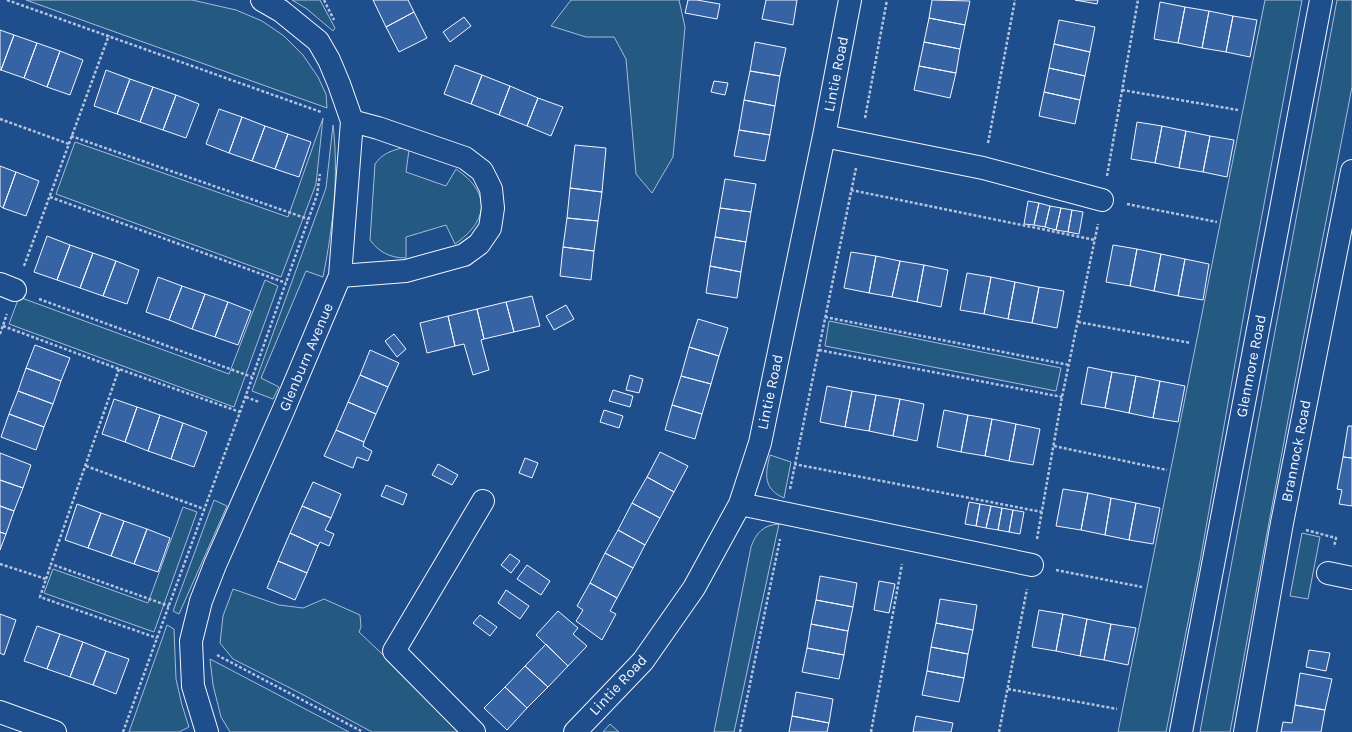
<svg xmlns="http://www.w3.org/2000/svg" width="1352" height="732" font-family="Karla,sans-serif">
<style>
.green{fill:#245a82;stroke:#a8bbd7}
.building{fill:#3563a3;stroke:#f2f6ff}
.lines{fill:none;stroke-linecap:round;stroke-linejoin:round}
.minor-casing{stroke:#f2f6ff;stroke-width:24}
.path{stroke:#b3c4dc;stroke-width:2.5;stroke-dasharray:3 2;stroke-linecap:butt}
.minor{stroke:#1f4e8c;stroke-width:22}
.labels{text-anchor:middle;dominant-baseline:central;stroke-width:3;stroke-linejoin:round;paint-order:stroke}
.street-label{font-size:15px;fill:#f2f6ff;stroke:#1f4e8c}
</style>
<rect width="100%" height="100%" fill="#1f4e8c"/>
<path class="green" d="M26,0H192L236,10L262,21L284,36L303,55L318,77L326,94L327,108Z
M292,0H320L335,28L333,31L307,9Z
M571,0H679L685,27L673,157L652,193L636,174L626,59L614,37H586L551,26Z
M1265,0H1302L1249,285L1199,567L1166,732H1118Z
M1337,0H1352V87L1302,345L1230,732H1200Z
M323,118L316,184L281,277L56,194L75,142L288,217Z
M333,125C339,176 333,227 323,277L306,271L261,378L279,387L273,399L252,391L326,188Z
M402,148L409,150L406,172L446,186L456,169C491,193 489,220 455,244L446,225L406,237V258C390,258 379,252 370,240L375,164C382,154 390,151 402,148Z
M265,280L278,286L234,407L9,324L19,297L229,374Z
M829,321L1061,368L1056,391L825,346Z
M770,455L791,462L784,498C763,489 765,474 770,455Z
M214,500L227,506L179,614L173,611Z
M183,507L197,512L154,632L44,593L53,569L148,603Z
M779,524L734,732H714L751,547C756,533 763,525 779,524Z
M1302,533L1320,537L1308,599L1290,596Z
M233,589L279,605L303,608L324,599L360,615L361,627L359,632L464,732H372L298,692L233,659L220,643L223,616Z
M167,625L174,629L176,679L182,705L189,727L179,732H129Z
M210,659L349,732H230L221,717L213,685Z
M610,724L619,732H603Z"/>
<path class="building" d="M373,0H408L414,12L386,27Z
M688,0H697L720,4L717,19L685,13Z
M766,0H797L793,25L762,19Z
M932,0L970,1L965,25L929,18Z
M1075,0H1098L1097,4Z
M1160,2L1185,7L1178,43L1154,39Z
M1185,7L1209,11L1202,48L1178,43Z
M1209,11L1233,16L1226,52L1202,48Z
M414,12L427,38L399,52L386,27Z
M1233,16L1257,20L1250,57L1226,52Z
M464,17L471,26L450,42L443,32Z
M929,18L965,25L960,49L924,42Z
M1059,20L1095,27L1090,52L1054,44Z
M0,30L14,35L1,70H0Z
M14,35L37,43L24,78L1,70Z
M755,42L786,48L780,76L750,71Z
M924,42L960,49L956,73L919,66Z
M37,43L60,51L47,87L24,78Z
M1054,44L1090,52L1085,76L1049,68Z
M60,51L83,60L70,95L47,87Z
M455,65L482,75L471,104L444,94Z
M919,66L956,73L950,98L914,90Z
M1049,68L1085,76L1080,100L1044,92Z
M106,70L130,79L117,114L94,106Z
M750,71L780,76L775,106L744,100Z
M482,75L510,86L499,115L471,104Z
M130,79L153,87L140,122L117,114Z
M714,81L728,83L725,95L711,92Z
M510,86L538,98L527,126L499,115Z
M153,87L176,95L163,130L140,122Z
M1044,92L1080,100L1075,124L1039,116Z
M176,95L199,104L186,138L163,130Z
M538,98L563,107L551,136L527,126Z
M744,100L775,106L770,135L739,130Z
M219,109L242,117L229,153L206,144Z
M242,117L265,126L252,161L229,153Z
M1137,122L1162,126L1155,163L1131,159Z
M265,126L288,134L275,169L252,161Z
M1162,126L1186,131L1179,168L1155,163Z
M739,130L770,135L765,161L734,156Z
M1186,131L1210,136L1203,172L1179,168Z
M288,134L311,142L299,177L275,169Z
M1210,136L1234,140L1227,177L1203,172Z
M575,145L606,148L602,192L570,188Z
M0,166L16,172L3,208L0,206Z
M16,172L39,181L26,216L3,208Z
M725,179L756,184L751,212L720,208Z
M570,188L602,192L598,221L567,218Z
M1028,201L1039,203L1034,225L1024,224Z
M1039,203L1050,206L1045,227L1034,225Z
M1050,206L1061,208L1056,230L1045,227Z
M720,208L751,212L746,242L715,237Z
M1061,208L1072,210L1068,232L1056,230Z
M1072,210L1083,212L1079,234L1068,232Z
M567,218L598,221L594,251L563,247Z
M47,236L70,245L57,280L34,272Z
M715,237L746,242L741,272L710,266Z
M70,245L93,253L80,288L57,280Z
M1113,245L1137,249L1130,286L1106,282Z
M563,247L594,251L591,280L560,276Z
M1137,249L1161,254L1154,291L1130,286Z
M851,252L876,256L869,293L844,288Z
M93,253L116,261L103,296L80,288Z
M1161,254L1185,259L1178,296L1154,291Z
M876,256L900,261L892,297L869,293Z
M1185,259L1209,264L1203,300L1178,296Z
M116,261L139,270L127,304L103,296Z
M900,261L924,265L917,302L892,297Z
M924,265L948,270L941,307L917,302Z
M710,266L741,272L737,298L706,293Z
M967,273L991,277L984,314L960,310Z
M158,277L182,286L169,320L146,312Z
M991,277L1015,282L1008,319L984,314Z
M1015,282L1039,287L1032,323L1008,319Z
M182,286L205,294L192,329L169,320Z
M1039,287L1064,291L1057,328L1032,323Z
M205,294L228,302L215,337L192,329Z
M532,296L540,326L514,332L506,302Z
M228,302L251,311L238,345L215,337Z
M506,302L514,332L484,339L477,309Z
M566,305L574,319L554,330L546,316Z
M477,309L484,339L481,340L489,370L473,375L464,344L455,346L448,316Z
M448,316L455,346L427,353L420,323Z
M698,319L728,328L719,356L689,347Z
M394,334L406,349L397,357L385,341Z
M35,345L70,358L61,381L26,368Z
M689,347L719,356L711,384L681,376Z
M370,350L399,363L388,387L360,375Z
M1088,367L1112,372L1105,408L1081,404Z
M26,368L61,381L53,404L18,391Z
M1112,372L1136,376L1129,413L1105,408Z
M360,375L388,387L376,414L348,402Z
M630,375L643,379L639,393L626,390Z
M681,376L711,384L702,414L672,405Z
M1136,376L1160,381L1153,418L1129,413Z
M1160,381L1185,386L1178,422L1153,418Z
M827,386L852,391L845,427L820,422Z
M613,390L633,396L630,407L609,401Z
M18,391L53,404L44,427L9,414Z
M852,391L876,395L869,431L845,427Z
M876,395L900,399L893,436L869,431Z
M114,399L137,407L125,442L102,434Z
M900,399L924,404L917,441L893,436Z
M348,402L376,414L364,442L336,430Z
M672,405L702,414L695,439L665,430Z
M137,407L160,415L148,451L125,442Z
M604,410L623,416L619,428L600,422Z
M944,410L968,415L961,452L937,447Z
M9,414L44,427L36,450L1,437Z
M160,415L183,423L171,459L148,451Z
M968,415L992,419L985,456L961,452Z
M992,419L1016,424L1009,461L985,456Z
M183,423L207,432L194,467L171,459Z
M1016,424L1040,429L1033,465L1009,461Z
M1348,426H1352V458L1343,457Z
M336,430L364,442L363,446L372,451L368,461L357,457L353,468L324,456Z
M660,452L688,466L674,492L647,477Z
M0,453L31,465L23,488L0,480Z
M1343,457L1352,458V506L1339,504L1342,490L1337,489Z
M525,458L538,463L532,478L519,473Z
M438,464L458,475L452,485L432,475Z
M647,477L674,492L660,518L632,503Z
M0,480L23,488L14,511L0,506Z
M313,482L341,494L331,518L302,506Z
M386,485L407,494L403,505L381,496Z
M1063,489L1088,493L1081,530L1056,526Z
M1088,493L1111,498L1105,535L1081,530Z
M1111,498L1136,503L1129,540L1105,535Z
M969,502L980,504L976,526L965,524Z
M632,503L660,518L645,545L618,530Z
M1136,503L1160,508L1153,544L1129,540Z
M77,504L101,513L88,548L65,540Z
M980,504L991,506L986,528L976,526Z
M0,506L14,511L6,534L0,532Z
M302,506L331,518L325,530L334,534L329,546L320,542L318,546L290,533Z
M991,506L1002,508L998,530L986,528Z
M1002,508L1013,510L1009,532L998,530Z
M1013,510L1024,512L1020,534L1009,532Z
M101,513L124,521L111,556L88,548Z
M124,521L147,529L134,564L111,556Z
M147,529L170,538L158,572L134,564Z
M618,530L645,545L633,568L605,553Z
M0,532L6,534L0,550Z
M290,533L318,546L307,573L278,561Z
M605,553L633,568L617,598L590,583Z
M510,554L520,561L511,573L501,565Z
M278,561L307,573L295,600L267,588Z
M527,565L550,581L541,595L517,579Z
M820,576L857,583L853,607L816,600Z
M879,581L895,584L889,613L874,610Z
M590,583L617,598L610,611L616,614L602,640L576,621L583,610L577,606Z
M506,590L529,606L520,619L498,603Z
M940,599L977,605L973,630L936,623Z
M816,600L853,607L848,631L811,624Z
M1039,610L1063,614L1056,651L1032,647Z
M558,611L578,628L573,634L587,646L568,666L536,635Z
M0,614L16,620L4,655L0,653Z
M1063,614L1087,619L1080,656L1056,651Z
M480,615L497,627L490,636L473,623Z
M1087,619L1111,624L1104,660L1080,656Z
M936,623L973,630L968,654L931,647Z
M811,624L848,631L844,655L807,648Z
M1111,624L1136,628L1128,665L1104,660Z
M37,626L60,634L47,669L24,661Z
M60,634L83,642L70,677L47,669Z
M83,642L106,651L93,685L70,677Z
M546,644L568,666L548,687L525,666Z
M931,647L968,654L964,678L927,671Z
M807,648L844,655L839,679L802,672Z
M1309,650L1330,653L1326,671L1306,667Z
M106,651L129,659L116,694L93,685Z
M525,666L548,687L527,708L505,687Z
M927,671L964,678L959,702L922,695Z
M1300,673L1332,679L1325,710L1295,705Z
M505,687L527,708L507,730L484,708Z
M796,692L833,699L829,723L792,716Z
M1295,705L1325,710L1321,732H1281L1283,722L1292,723Z
M792,716L829,723L827,732H789Z
M916,716L953,723L951,732H913Z"/>
<g class="lines">
<g class="minor-casing">
<path id="minor" d="M824,136L983,168L1102,200
M340,276L406,271L464,255L479,244L490,228L493,208L491,189L482,171L465,158L378,128L352,121
M0,284L15,290
M740,504L1032,565
M1328,573L1352,578
M0,712L55,732
M207,732L193,686L191,641L201,601L215,565L283,411L340,276L352,121L339,84L329,60L318,41L281,11L262,0
M474,732L394,651L483,501
M575,732L643,661L694,588L740,504L760,443L824,136L850,0
M1181,732L1321,0
M1245,732L1282,523L1352,171"/>
</g>
<path class="path" d="M7,0L321,112
M324,0L334,20
M1122,90L1238,110
M865,118L887,0
M0,119L69,144
M71,136L308,219
M988,143L1015,0
M1107,176L1138,0
M851,190L1095,240
M50,197L286,283
M1127,204L1217,222
M24,266L109,35
M39,299L252,377
M825,317L1069,365
M1078,322L1191,343
M3,326L119,369L240,412
M0,334L7,314
M819,350L1062,397
M119,369L51,564L169,606
M246,397L259,402
M1054,446L1167,470
M794,464L1042,512
M86,466L204,509
M790,489L856,168
M1306,530L1336,538L1334,547
M1037,539L1062,397L1098,224
M0,564L46,579L40,597L157,638
M1056,570L1142,587
M46,579L51,564
M217,655L363,732
M1008,689L1117,709
M123,732L157,638L240,412L317,195L320,174
M740,732L780,539
M871,732L902,564
M999,732L1027,589"/>
<use href="#minor" class="minor"/>
</g>
<g class="labels">
<g class="street-label">
<text transform="translate(836 74) rotate(-79)">Lintie Road</text>
<text transform="translate(306 357) rotate(-67)">Glenburn Avenue</text>
<text transform="translate(1251 366) rotate(-79)">Glenmore Road</text>
<text transform="translate(770 392) rotate(-78)">Lintie Road</text>
<text transform="translate(1296 451) rotate(-79)">Brannock Road</text>
<text transform="translate(618 685) rotate(-47)">Lintie Road</text>
</g>
</g>
</svg>
